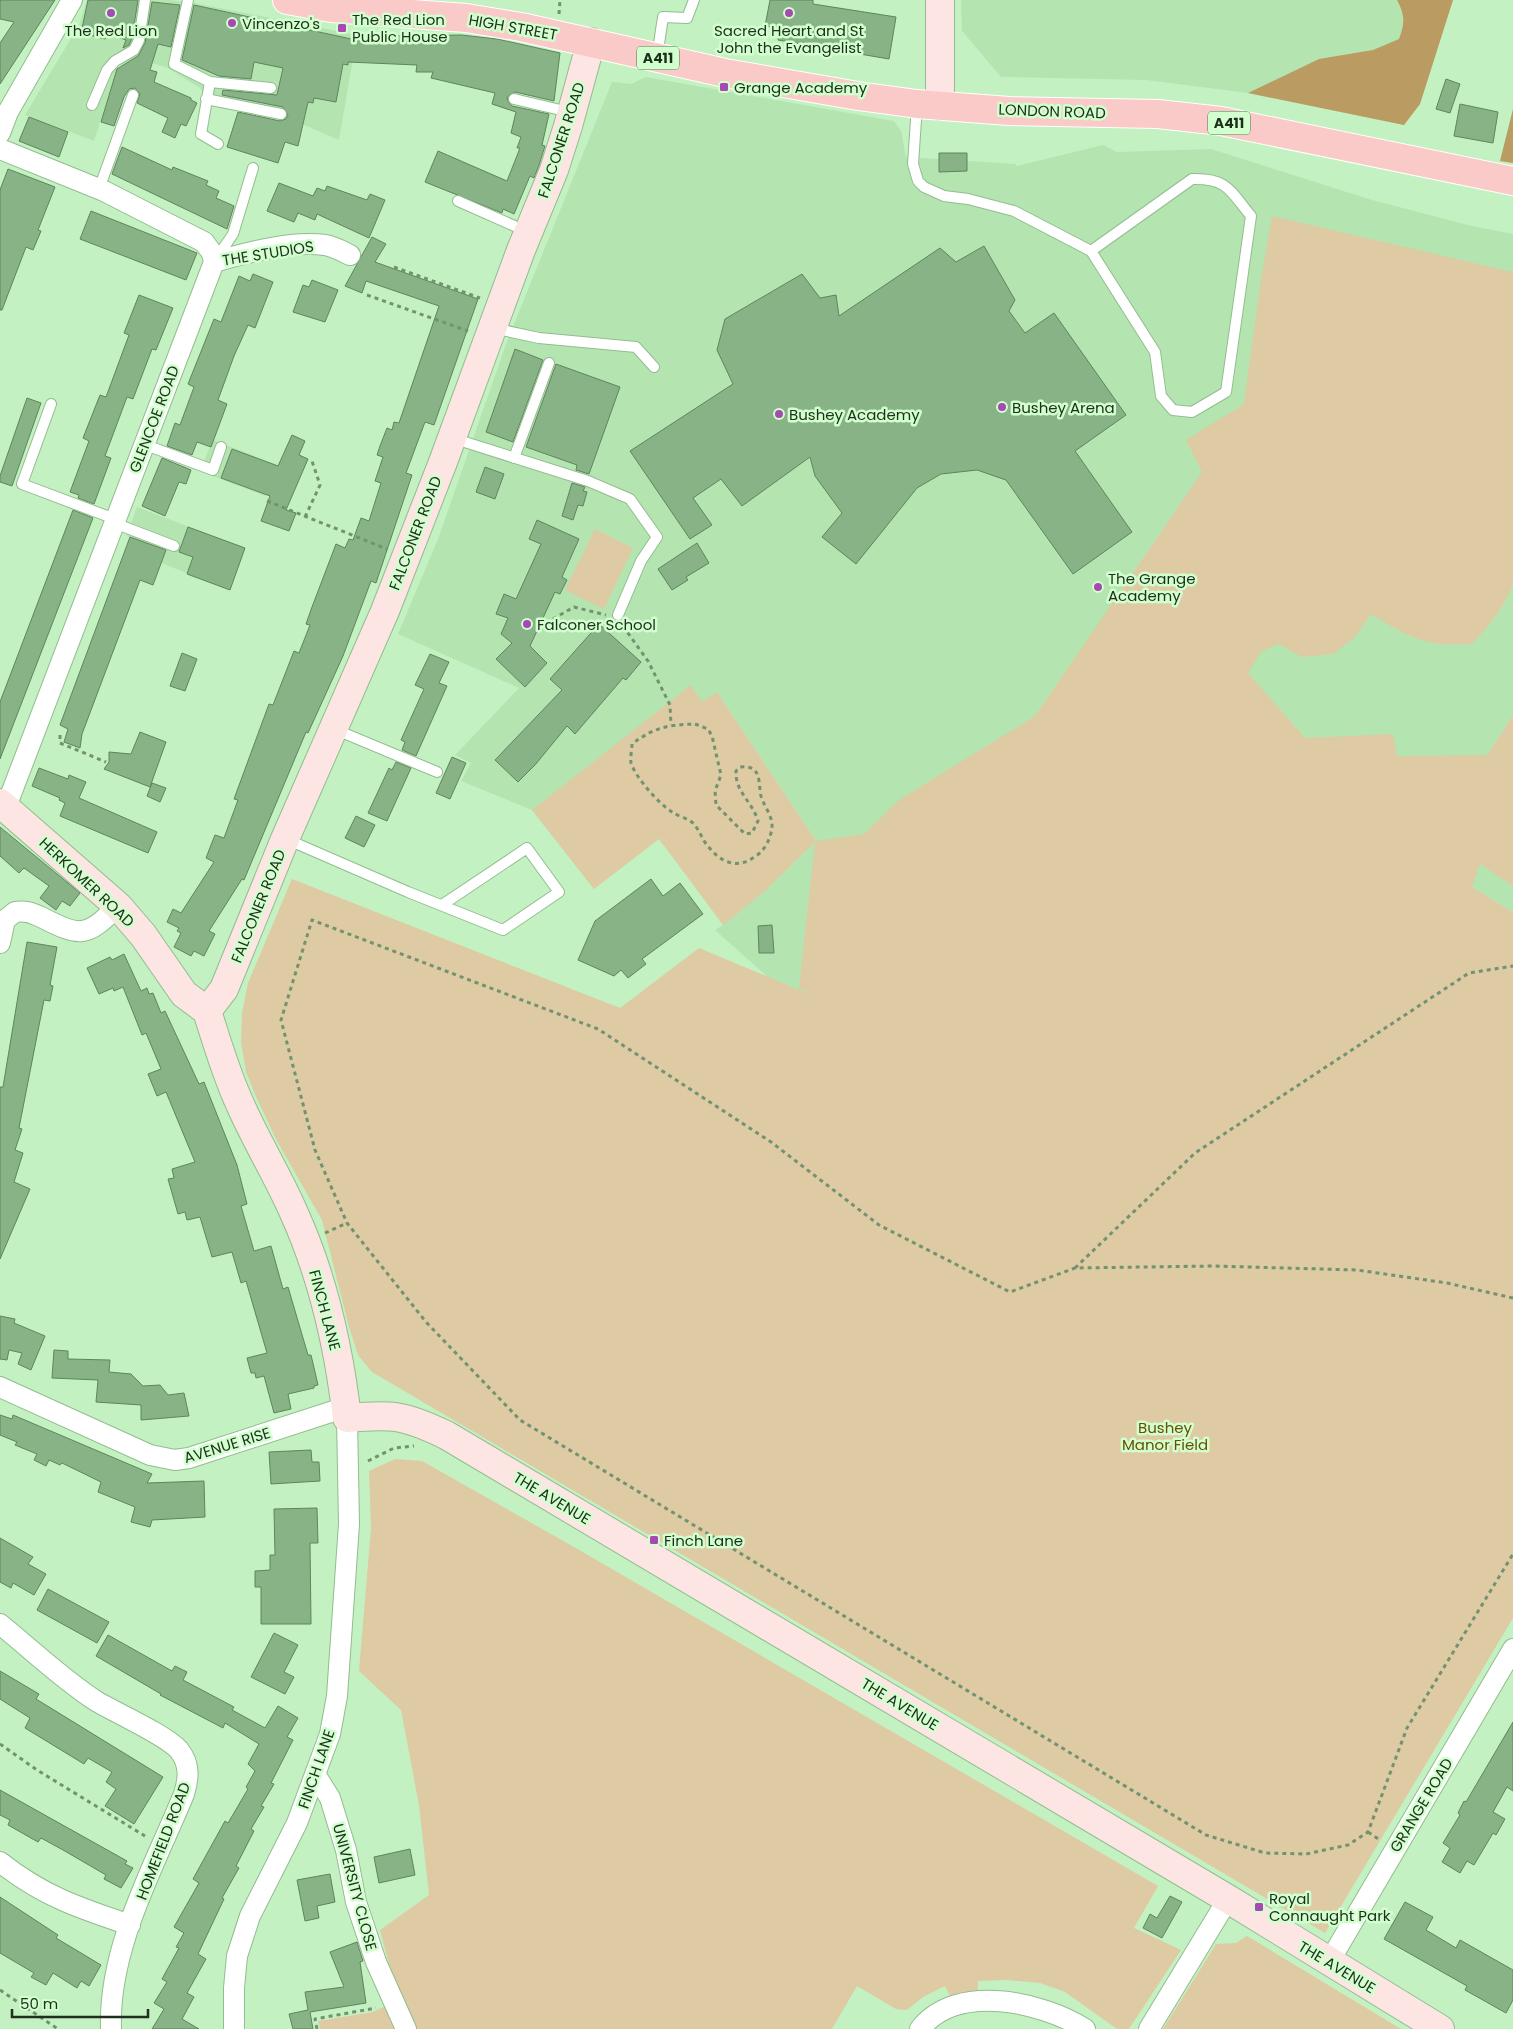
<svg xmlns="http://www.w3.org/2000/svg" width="1513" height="2029" font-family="Poppins,sans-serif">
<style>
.built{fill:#b4e5b1}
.green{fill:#decaa3}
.forest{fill:#ba9b61}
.building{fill:#88b386;stroke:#5d865a}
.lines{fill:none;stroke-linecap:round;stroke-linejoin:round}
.lane-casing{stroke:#92bd8f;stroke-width:12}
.street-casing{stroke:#92bd8f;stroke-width:22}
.secondary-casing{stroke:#92bd8f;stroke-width:30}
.primary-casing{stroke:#fff;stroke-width:30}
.path{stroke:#729270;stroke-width:3;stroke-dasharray:4 4;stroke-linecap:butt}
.lane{stroke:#fff;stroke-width:10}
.street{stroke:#fff;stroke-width:20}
.secondary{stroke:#fce5e3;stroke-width:28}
.primary{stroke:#f9cac7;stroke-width:28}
.poi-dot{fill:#a749b2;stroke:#d1ffce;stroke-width:2}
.labels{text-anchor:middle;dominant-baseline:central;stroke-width:5;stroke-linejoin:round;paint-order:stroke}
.shield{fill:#d1ffce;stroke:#546d52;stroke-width:1}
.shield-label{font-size:14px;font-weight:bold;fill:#1e2f1d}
.poi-label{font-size:15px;fill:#1e2f1d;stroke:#d1ffce;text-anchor:start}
.street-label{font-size:15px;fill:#1e2f1d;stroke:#d1ffce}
.park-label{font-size:15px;fill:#6c4e00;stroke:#d1ffce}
</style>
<rect width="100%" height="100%" fill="#c4f1c1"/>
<path class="built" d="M87,0H169L194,3L357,35L339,140L302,124L212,104L200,88L166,67L133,58L130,67L119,64L94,141L25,115L79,25Z
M961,0H1453L1420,104L1404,125L1248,93L1146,80L1001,77L962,31Z
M646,77L894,121L901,131L906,157L1016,164L1017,166L1103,145L1117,152L1211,149L1372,200L1472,226L1513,234V912L1472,887L892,1087L715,930L723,925L702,703L691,686L594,889L532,810L461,781L471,763L455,755L519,688L398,634L438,539L506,344L612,82L631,84Z
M213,440L278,465L265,496L157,455L161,444L204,461Z
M137,507L245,548L230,590L161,563L166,550L126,536Z"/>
<path class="green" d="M1272,216L1513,272V585C1503,608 1489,626 1472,644C1425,647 1411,638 1371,614L1355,637L1333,654L1302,657L1278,644L1261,652L1248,673L1305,738L1393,734L1397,756L1487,755L1513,715V886L1480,864L1472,887L1513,912V1618L1325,1933L372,1372L358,1355L349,1327L322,1220L277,1141L257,1099L246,1072L241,1043L242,1013L248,983L292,879L620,1008L699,948L809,994L799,988L815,842L765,891L723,925L659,839L594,889L532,810L691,685L702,702L717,692L816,841L864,834L899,800L1035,716L1202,472L1186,440L1244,404L1260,285Z
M595,529L633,548L604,609L565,590Z
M395,1459L422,1461L574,1547L1158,1886L1134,1928L1181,1950L1129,2029H1117L1065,1992L1040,1983L1007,1980L978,1981V1996L952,2000L945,1986L923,1997L907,2010L896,2009L857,1986L832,2029H416L393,1979L380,1930L429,1895L419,1805L401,1710L359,1671L371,1528L369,1471Z
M1247,1936L1401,2029H1163L1216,1944L1236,1943Z
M386,2006L397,2029H320L318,2021L373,2012Z"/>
<path class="forest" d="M1397,0H1453L1420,104L1404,125L1248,93L1319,59L1373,50L1399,39C1405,23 1405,15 1397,0Z
M1513,109V163L1500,161Z"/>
<path class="building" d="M0,0H55L0,84V43L14,22L0,19Z
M88,0H138L132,38L129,45L123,48L126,40L107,33L105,39L81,33Z
M770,0H813V4L896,17L889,59L778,40L780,29L765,26Z
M152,2L180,5L171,47L158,44L150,70L157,72L154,82L191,98V100L197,103L186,126L181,124L175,138L162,132L168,118L137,103L140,94L135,88L129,89L124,97L114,126L101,122L117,69L138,56L145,43Z
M194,5L356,40L380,41V36L461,35L497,39L560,53L554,101L515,92L507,97L508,101L512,106L549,114L542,145L545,146L539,165L534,178L530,176L514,214L503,209L502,213L425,182L438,151L507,181L520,148H517L521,137L511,133L516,112L492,104L495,93L431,78L433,72H416L417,65L348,62V65L343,64L336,102L314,98L313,103L308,102L298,146L285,142L278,163L227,147L238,112L280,121L286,119L288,115L283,107L222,95L223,90L277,95L283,68L254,62L251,79L219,76L182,60Z
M1446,79L1460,84L1450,113L1436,109Z
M1460,104L1498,112L1493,143L1454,136Z
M29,117L68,132L59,157L19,141Z
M122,147L172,170L173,167L208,181L206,185L219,191L216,198L234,206L227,229L112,174Z
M939,153H967V171L939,172Z
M8,169L55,187L38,230L41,231L33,250L26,247L2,310H0V190Z
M279,183L313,196L317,188L325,191L327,186L367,200L370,194L385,200L369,238L317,214L315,220L298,213L294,222L267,211Z
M91,211L197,253L186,280L80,239Z
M372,237L386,244L375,262L478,299L434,425L425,422L406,473L412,475L376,583L371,581L343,656L308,733L306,732L244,880L242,879L209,931L215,934L204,956L194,951L191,956L174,947L181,933L177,931L179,928L167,922L173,909L181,913L214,862L206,858L211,845L215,835L224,838L238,800L234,799L269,704L273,705L294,651L299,653L310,625L306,624L312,607L336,544L345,548L349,539L353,540L361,518L369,521L381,483L375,481L383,457L377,455L380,446L387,428L392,430L394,422L399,423L439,306L366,281L362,293L345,286Z
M984,246L1015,300L1009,311L1025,333L1054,313L1126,415L1075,451L1132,532L1073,574L1006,480L977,470L941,474L917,488L856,564L822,537L842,513L815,476L810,457L742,506L721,479L693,498L712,525L690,539L630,451L733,384L717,350L725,319L802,274L820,298L836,295L839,316L940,248L956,262Z
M253,274L273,282L255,328L248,325L234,356L218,400L227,404L211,447L197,442L192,455L167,446L175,423L180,425L194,387L188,384L214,319L221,322L239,276L250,281Z
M312,280L338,290L325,322L293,312L303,285L309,287Z
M139,295L173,308L156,350L152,349L133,399L127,397L105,456L111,458L94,504L78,498L79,495L70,492L89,441L83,438L100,395L106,397L129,335L124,333Z
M515,349L543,360L513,442L486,432Z
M556,364L620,387L589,474L576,470L577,465L526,447Z
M27,398L41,403L12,486L0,482V476Z
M292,435L305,441L299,455L308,459L286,510L296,513L289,531L261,521L270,496L221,478L232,449L278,466Z
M162,458L191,470L186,484L179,482L165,516L142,506Z
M485,467L504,474L495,499L476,492Z
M572,483L585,487L583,491L587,492L583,506L578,505L573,520L562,516Z
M73,510L93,518L0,759V702Z
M537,520L579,539L562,577L567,580L560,594L555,592L530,646L547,663L525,687L496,659L512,643L501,634L508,618L496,614L504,594L516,599L541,544L529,539Z
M188,527L245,548L230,590L187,574L193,557L179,552Z
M130,537L166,550L153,585L140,580L82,734L80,748L64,742L68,729L60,725Z
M697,543L709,563L686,577L688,580L672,590L658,569Z
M599,624L641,662L626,680L623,678L575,734L567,726L535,765L518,782L495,760L562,690L550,679Z
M182,653L197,659L185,691L170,686Z
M430,654L449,662L439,683L447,686L416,756L402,750L405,742L401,740L424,689L415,685Z
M140,732L166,742L150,787L104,769L109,762V752L131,754Z
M452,757L466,763L450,799L436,793Z
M396,762L411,768L387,821L368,813L389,768L392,770Z
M39,768L68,779L69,775L86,782L79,798L157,832L148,853L60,816L65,803L59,800L60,798L32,786Z
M152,783L166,788L160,802L147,796Z
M356,816L375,825L364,847L345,838Z
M0,827L80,893L70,906L62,901L56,910L40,898L49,886L24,868L19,873L0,856Z
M651,879L663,896L680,883L703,914L642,959L646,964L628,978L621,970L614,976L578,960L595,921Z
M772,925L774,953H759L758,926Z
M27,942L57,947L50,985L53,986L50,1001L44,1000L19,1128L22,1129L15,1150L23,1153L14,1182L30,1189L0,1259V1087H3Z
M124,954L141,991L147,988L149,994L153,993L161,1013L165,1011L199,1084L204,1082L237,1165L247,1204L241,1206L254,1251L271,1246L283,1289L288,1287L308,1355H311L318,1385L314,1386V1388L288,1394L291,1409L274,1413L264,1376L256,1378L255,1373H251L247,1358L267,1353L246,1281L241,1283L232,1252L212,1257L200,1217L187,1220L185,1212L178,1214L168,1179L174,1178L172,1169L195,1162L166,1092L157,1096L148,1074L161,1069L146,1033L142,1035L123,987L114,991L113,988L99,994L87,968L110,957L112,960Z
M0,1316L15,1319L14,1323L45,1336L31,1370L18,1364L22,1353L9,1350L7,1360L0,1359Z
M54,1350L68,1351V1359L110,1360L109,1372L131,1374L143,1386L160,1385L168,1395L184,1393L189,1416L141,1420V1405L96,1402L98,1380L52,1378Z
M0,1415L12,1419L13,1415L152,1474L147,1483L204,1481L205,1517L152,1520L150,1527L131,1522L135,1507L98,1492L101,1482L62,1463L60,1465L49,1460L46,1466L34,1460L37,1454L15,1445L17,1442L0,1435Z
M311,1450L312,1462H319L320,1481L271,1484L269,1452Z
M317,1508L318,1543H310L311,1624H261V1587H255V1571L270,1570V1555H275L274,1509Z
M0,1538L33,1557L28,1564L46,1574L34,1595L13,1583L11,1588L0,1582Z
M48,1589L109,1622L97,1643L37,1610Z
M274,1633L298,1645L284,1672L294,1677L285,1694L251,1677Z
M108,1635L172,1671L175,1666L187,1672L183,1680L234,1707L232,1710L265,1728L278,1706L298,1718L287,1737L293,1740L271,1783L274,1784L261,1806L264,1807L251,1829L254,1831L236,1866L239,1868L222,1898L224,1899L198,1954L206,1959L187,1993L194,1997L182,2019L199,2029H152L164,2009L154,2003L167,1982L162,1979L179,1948L176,1947L184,1933L174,1927L199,1883L193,1879L225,1821L228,1823L248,1789L246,1787L255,1771L248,1764L259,1744L225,1723L223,1728L160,1695L161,1694L96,1656Z
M0,1671L39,1694L36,1699L163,1777L134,1824L105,1806L116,1789L106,1782L112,1772L88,1758L84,1764L25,1728L30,1718L0,1699Z
M1513,1722V1791L1507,1787L1493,1812L1505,1819L1496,1835L1493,1833L1474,1865L1467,1861L1460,1873L1442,1862L1450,1848L1443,1843L1460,1815L1458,1813L1464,1801L1466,1802Z
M0,1790L127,1861L125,1864L133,1868L121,1888L104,1879L106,1875L63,1850L41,1838L38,1842L8,1825L10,1820L0,1815Z
M410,1849L415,1875L379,1883L374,1857Z
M330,1874L335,1902L317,1906L319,1918L305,1921L297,1880Z
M1170,1896L1182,1902L1162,1938L1143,1928L1150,1914L1157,1918Z
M0,1897L58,1935L56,1938L101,1965L89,1986L81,1981L77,1988L53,1973L46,1985L31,1977L34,1973L0,1953Z
M1405,1902L1433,1917L1426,1930L1456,1948L1460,1940L1513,1970V2000L1506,2013L1465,1990L1467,1986L1384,1939Z
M357,1942L363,1961L360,1962L366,2003L310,2012L313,2029H293L289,2014L308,2010L305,1992L344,1987L330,1952Z"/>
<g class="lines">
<g class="lane-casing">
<path id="lane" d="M188,0L174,64L210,82L201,134L218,144
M657,57L663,17L687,18L694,0
M210,82L271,88
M206,99L281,114
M514,99L569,112
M92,105L107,70L115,61L134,50L139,40L145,0
M917,105L913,164L918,181L924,187L944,196L968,199L1014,211L1091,251L1155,352L1161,396L1173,410L1192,412L1226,392L1251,216C1230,191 1228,178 1192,179L1091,251
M99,189L133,95
M458,201L528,232
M216,259L233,234L253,168
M493,328L539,338L636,347L654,367
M51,404L22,484L115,519
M452,438L588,481L630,499L657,537L641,561L618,615
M143,444L213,470L221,447
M514,458L549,363
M114,523L174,546
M334,729L437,772
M286,839L408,892L503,930L559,892L527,848L442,905"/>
</g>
<g class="street-casing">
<path id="street" d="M0,133L8,112L72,0
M0,149L104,191L204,242L212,253L214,262L6,807
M214,262C246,253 292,240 325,245C333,246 342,251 350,255
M0,943L5,920L15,912C25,910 32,913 41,917C80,937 86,938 118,906
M0,1387L150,1455L175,1460L189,1458L346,1407
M0,1624C32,1650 61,1678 96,1701C116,1713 166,1735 179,1750C190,1764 189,1778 184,1794C154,1867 108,1948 111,2029
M315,1774L330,1798L346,1850L356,1902L376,1962L406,2029
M0,1862C43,1896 79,1908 130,1925
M1329,1962L1513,1649
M234,2029V1988L237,1956L250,1916L297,1823L330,1734L337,1696L349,1524L347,1418
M920,2029C957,1982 1042,2002 1085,2029
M1149,2029L1228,1899"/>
</g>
<g class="secondary-casing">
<path id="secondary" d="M940,0V106
M0,803L118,906L143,935L184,994L207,1011
M207,1011C217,1042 226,1074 240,1104C256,1141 278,1176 294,1213C323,1277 339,1349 347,1418C393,1414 404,1415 446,1435L1228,1899L1440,2029
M207,1011L224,989L285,839L385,611L443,462L521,250L554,170L568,126L591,42"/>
</g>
<g class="primary-casing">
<path id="primary" d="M287,0L331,8L466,18L521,27L725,73L858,96L917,104L1009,111L1158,114L1221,121L1513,181"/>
</g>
<path class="path" d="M559,14L560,0
M394,267L480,298
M367,295L468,331
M267,501L387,549
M305,517L320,485L311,458
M553,619L574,607L606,615
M623,626L648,661L670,705L671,725
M695,724L708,729L712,736L721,775L715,791L716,805L745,834L752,833L758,821C752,801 735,792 736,771L740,767C758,765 759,776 760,791C761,803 773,815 772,827C771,838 765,850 756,856C737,870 721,863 707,845C702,839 699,829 693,823C687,818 678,816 672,812C659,804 636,778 631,763C630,757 632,750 632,744C655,727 667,725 695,724Z
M60,735V743L106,762
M325,1233L347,1223
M1075,1268L1195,1153L1469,973L1513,966
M1513,1298L1447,1283L1357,1270L1213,1266L1075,1268L1010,1292L879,1225L771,1142L598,1029L312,920L281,1020L315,1150L347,1223L426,1322L520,1420L1206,1835L1265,1853L1306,1854L1348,1845L1368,1832L1407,1728L1513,1554
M368,1461L394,1448L414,1446
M0,1744L37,1770L145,1836
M1368,1832L1380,1840
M0,1990L58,2029
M317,2029L315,2019L376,2008"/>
<use href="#lane" class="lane"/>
<use href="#street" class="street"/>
<use href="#secondary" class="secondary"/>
<use href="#primary" class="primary"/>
</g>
<g class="poi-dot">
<circle cx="111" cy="13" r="5"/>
<circle cx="789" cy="13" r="5"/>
<circle cx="232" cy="23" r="5"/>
<rect x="337" y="23" width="10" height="10" rx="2.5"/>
<rect x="719" y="82" width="10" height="10" rx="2.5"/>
<circle cx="1002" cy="407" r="5"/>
<circle cx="779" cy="414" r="5"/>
<circle cx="1098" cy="587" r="5"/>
<circle cx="527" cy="624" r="5"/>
<rect x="649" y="1535" width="10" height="10" rx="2.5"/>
<rect x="1254" y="1902" width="10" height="10" rx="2.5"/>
</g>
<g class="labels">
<g class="shield">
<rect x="637" y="46.5" width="42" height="23" rx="4"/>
<rect x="1208" y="111.5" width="42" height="23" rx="4"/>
</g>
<g class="shield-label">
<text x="658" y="58">A411</text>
<text x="1229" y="123">A411</text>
</g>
<g class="poi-label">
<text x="352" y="19">The Red Lion<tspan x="352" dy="17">Public House</tspan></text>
<text x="242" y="23">Vincenzo's</text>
<text x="111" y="30" text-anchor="middle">The Red Lion</text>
<text x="789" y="30" text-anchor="middle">Sacred Heart and St<tspan x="789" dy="17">John the Evangelist</tspan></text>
<text x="734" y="87">Grange Academy</text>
<text x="1012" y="407">Bushey Arena</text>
<text x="789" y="414">Bushey Academy</text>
<text x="1108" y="578">The Grange<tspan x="1108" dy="17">Academy</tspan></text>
<text x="537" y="624">Falconer School</text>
<text x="664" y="1540">Finch Lane</text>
<text x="1269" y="1898">Royal<tspan x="1269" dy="17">Connaught Park</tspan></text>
</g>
<g class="street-label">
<text transform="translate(513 27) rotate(10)">HIGH STREET</text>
<text transform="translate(1052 111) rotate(2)">LONDON ROAD</text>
<text transform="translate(561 140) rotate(-72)">FALCONER ROAD</text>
<text transform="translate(268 253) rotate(-9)">THE STUDIOS</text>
<text transform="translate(154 419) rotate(-69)">GLENCOE ROAD</text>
<text transform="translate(415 533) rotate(-69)">FALCONER ROAD</text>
<text transform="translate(87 882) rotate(43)">HERKOMER ROAD</text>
<text transform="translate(258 906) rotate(-68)">FALCONER ROAD</text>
<text transform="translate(325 1310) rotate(75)">FINCH LANE</text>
<text transform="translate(227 1445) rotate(-17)">AVENUE RISE</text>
<text transform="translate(552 1498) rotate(31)">THE AVENUE</text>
<text transform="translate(900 1704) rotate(31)">THE AVENUE</text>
<text transform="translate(316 1769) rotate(-71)">FINCH LANE</text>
<text transform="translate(1421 1805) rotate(-59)">GRANGE ROAD</text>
<text transform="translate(163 1841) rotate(-69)">HOMEFIELD ROAD</text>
<text transform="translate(355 1887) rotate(75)">UNIVERSITY CLOSE</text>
<text transform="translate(1337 1967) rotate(31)">THE AVENUE</text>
</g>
<g class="park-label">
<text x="1165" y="1427">Bushey<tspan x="1165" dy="17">Manor Field</tspan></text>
</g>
</g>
<path d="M12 2009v8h136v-8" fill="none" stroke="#1e2f1d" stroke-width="2.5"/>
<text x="20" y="2009" font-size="15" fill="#1e2f1d" stroke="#d1ffce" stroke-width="4" paint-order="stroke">50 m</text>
</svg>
